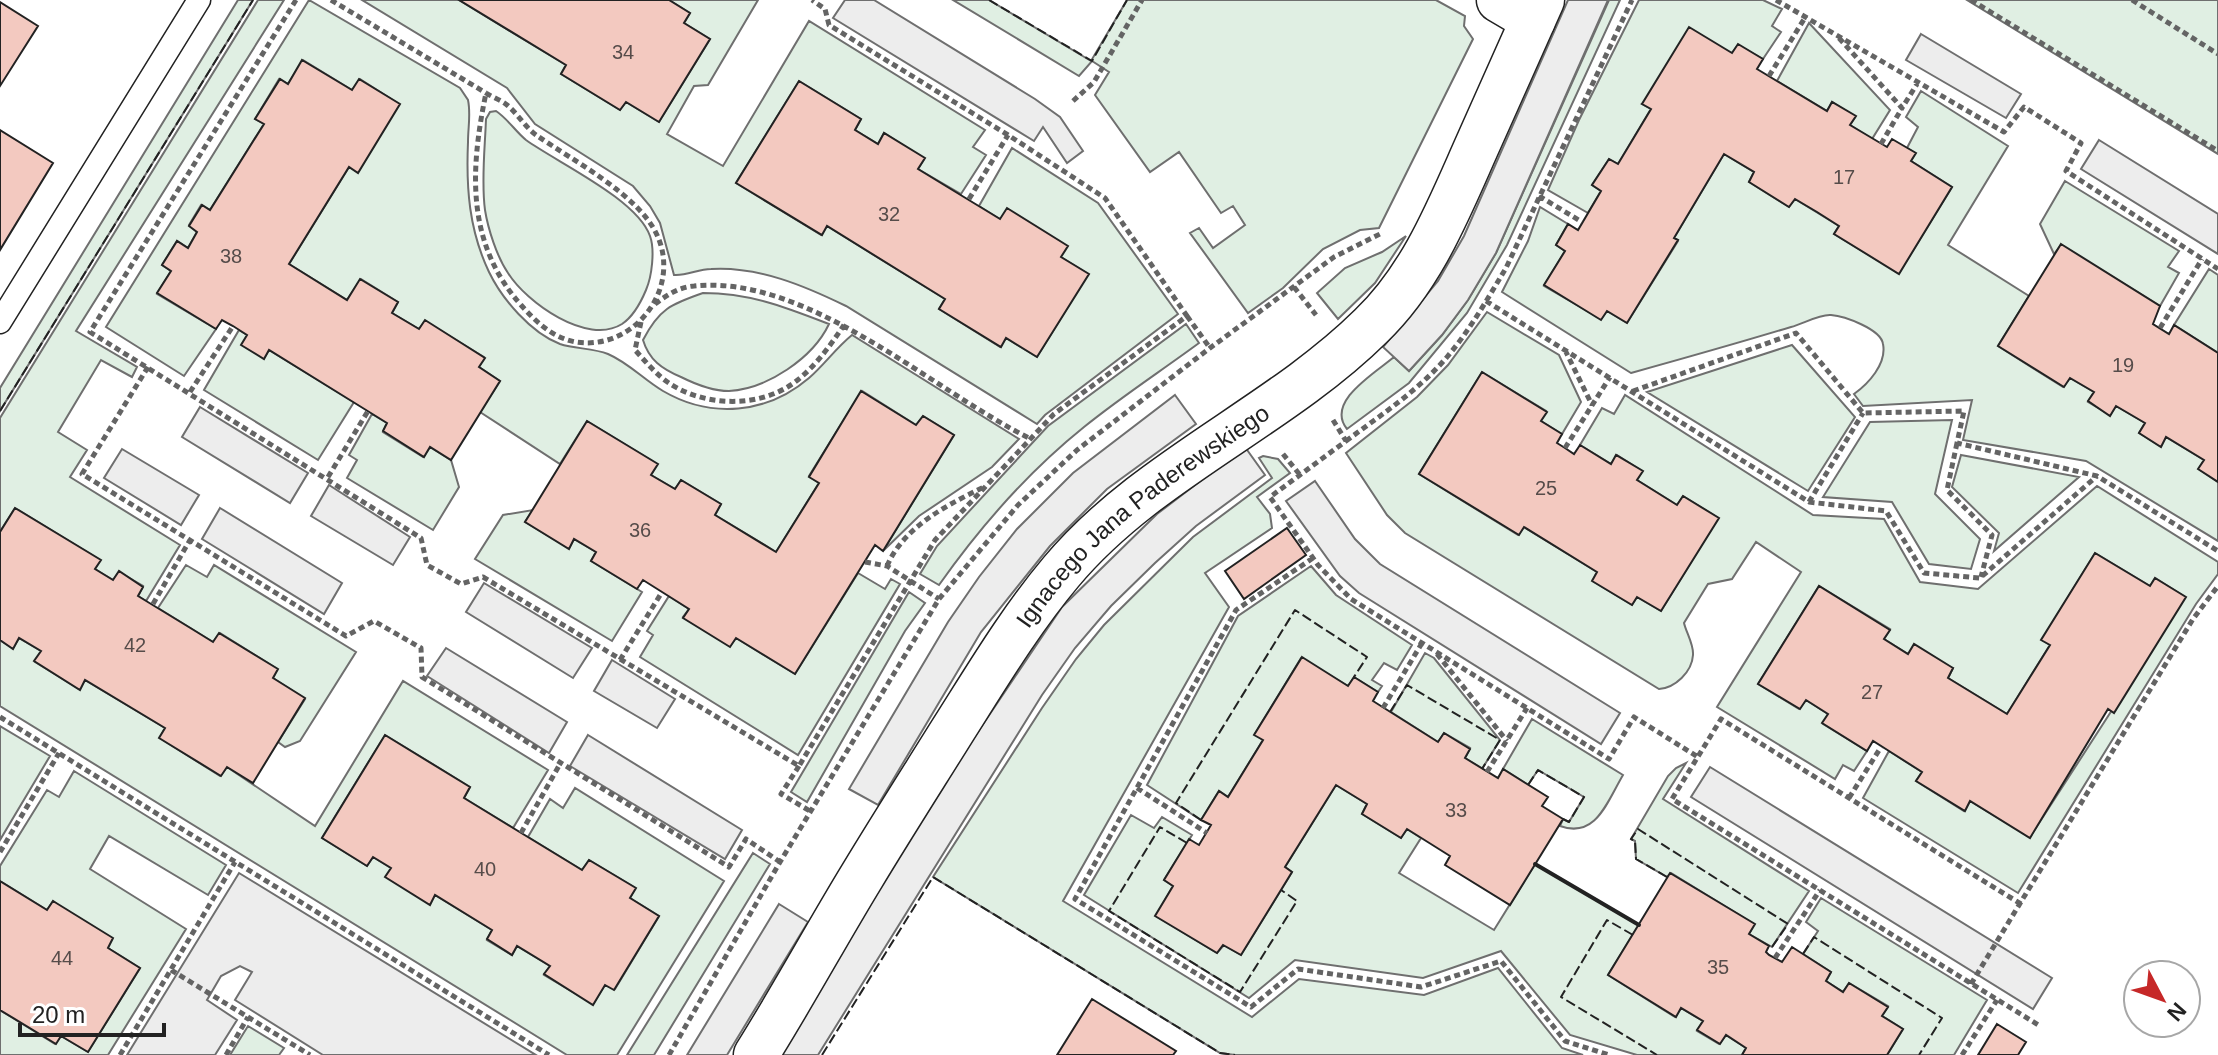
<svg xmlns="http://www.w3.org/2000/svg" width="2218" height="1055" font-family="Helvetica,sans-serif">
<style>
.green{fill:#e0efe3;stroke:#6f6f6f;stroke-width:2}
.parking{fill:#ededed;stroke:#6f6f6f;stroke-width:2}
.building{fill:#f3c9c0;stroke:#222;stroke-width:2}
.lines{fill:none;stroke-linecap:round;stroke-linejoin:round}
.lane-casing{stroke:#222;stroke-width:25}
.street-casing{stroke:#222;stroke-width:47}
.path{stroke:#646464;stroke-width:5;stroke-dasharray:6 4;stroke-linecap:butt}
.lane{stroke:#fff;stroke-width:22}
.street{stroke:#fff;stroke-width:44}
.fence{stroke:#222;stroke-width:2;stroke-dasharray:10 4;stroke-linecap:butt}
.wall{stroke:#222;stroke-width:4}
.labels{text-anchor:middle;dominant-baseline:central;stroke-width:6;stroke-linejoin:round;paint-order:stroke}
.number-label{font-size:20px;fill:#564c4a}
.street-label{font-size:24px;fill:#222;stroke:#fff}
</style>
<rect width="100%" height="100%" fill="#fff"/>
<path class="green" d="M238,0H253L0,411V388Z
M258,0H284L76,331L137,367L132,377L101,360L58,432L87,450L70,477L180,545L146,601L138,596L143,586L119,572L113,580L95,569L100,560L15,508L0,532V418Z
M309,0L460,88L468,100C471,114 468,127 468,142C466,188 469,230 489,272C502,299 531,333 560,344C575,349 593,348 608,354C629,363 644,380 663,391C711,419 767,414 809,378C824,365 836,348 852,335L1019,439L992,467L919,516L883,551L954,435L923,416L916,425L862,391L809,476L819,483L776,552L715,515L721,504L681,480L675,489L651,475L657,464L587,421L560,464L480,412L500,381L479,367L484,357L425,321L419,329L392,313L398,302L361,279L347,300L289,264L349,167L358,172L399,104L360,79L352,90L303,60L288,84L279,79L255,119L264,124L210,210L201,205L189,225L197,232L188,248L177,241L162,265L171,271L157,294L216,329L184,376L106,327Z
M362,0H459L566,65L561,74L620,110L626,102L659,122L710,39L684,23L690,13L669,0H758L708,85L694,86L667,134L723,166L809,21L985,130L973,147L986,155L961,194L918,169L924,159L884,133L878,144L855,130L861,119L799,81L736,183L821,235L827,226L945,299L939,309L1000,347L1006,338L1037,357L1088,274L979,206L1012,148L1098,203L1178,314L1045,415L1037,424L846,306C805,286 758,266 711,269C698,269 687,276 674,275L660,223L650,206L633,186L535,124L507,88Z
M953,0H989L1091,61L1127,0H1436L1465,16L1464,26L1473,39L1379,228L1360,230L1323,249L1283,288L1248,313L1190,233L1199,228L1213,248L1245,225L1233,206L1221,213L1179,152L1150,172L1095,95L1109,72L1092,61L1079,76Z
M1609,0H1620L1507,245L1467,313L1409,383L1347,429C1325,402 1375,373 1394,357L1409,371L1442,335L1468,300L1496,253Z
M1639,0H1763L1782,9L1772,26L1781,32L1763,59L1738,45L1732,53L1642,104L1651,109L1618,164L1609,159L1592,185L1601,191L1588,213L1548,190L1579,120Z
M1967,0H2218V154Z
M1809,23L1890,110L1872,139L1850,125L1855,117L1832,102L1827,111L1777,81Z
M1921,91L2008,146L1948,245L2029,296L1998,346L2063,387L2070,378L2094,392L2088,402L2110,415L2116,406L2145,423L2139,433L2160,446L2166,437L2204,460L2199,469L2218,482V541L2086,461L1963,440L1972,400L1863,406L1854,394C1868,384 1887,364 1883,344C1881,329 1844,316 1831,315C1819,314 1803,324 1791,327C1738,343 1685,358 1631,373L1502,292L1528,241L1540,207L1568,224L1556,245L1565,251L1544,286L1601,319L1607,311L1627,323L1678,241L1674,238L1724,154L1754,172L1749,182L1789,207L1795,199L1839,226L1834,234L1899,273L1952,187L1911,161L1915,153L1907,148L1918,127L1906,117Z
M496,111C508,119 515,131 526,140C558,163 637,199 650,236C655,250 652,276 646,290C641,302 634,316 622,324C587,346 526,302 508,273C497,257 488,229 485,210C481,181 485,148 486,119L490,112Z
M2065,181L2179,251L2168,267L2179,273L2160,306L2061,245L2054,254L2040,224Z
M1406,236L1375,283L1338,319L1317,293L1345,268L1382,252Z
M2209,269L2218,275V353L2174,325Z
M703,293C750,293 785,307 829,324C813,358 767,389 729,391C714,391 695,384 681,377C662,369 649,360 643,340C659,309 671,304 703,293Z
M1487,312L1559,355L1581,402L1562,434L1541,421L1546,411L1482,372L1419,474L1518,535L1524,527L1597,572L1593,581L1632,605L1637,597L1661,611L1718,518L1683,496L1677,505L1637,480L1642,471L1617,455L1611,464L1580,445L1602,408L1614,414L1625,395L1813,515L1884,519L1920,582L1978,589L2097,486L2218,562V574L2196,604L2018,893L1863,798L1889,751L1922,772L1916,781L1964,811L1970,801L2030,837L2185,597L2155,578L2150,586L2095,553L2042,640L2050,645L2007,714L1948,678L1953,668L1908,654L1884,639L1890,629L1819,586L1758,684L1799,709L1806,700L1828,714L1823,724L1867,751L1854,771L1843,765L1835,779L1717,707L1801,572L1756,542L1732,579L1708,584L1684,623C1686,632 1694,645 1693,655C1692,672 1675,688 1659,689L1405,533L1387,515L1346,453L1417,397L1448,365Z
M1186,324L1199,343C1161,371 1121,397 1084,427C1028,472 980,527 939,585L920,574L937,546L1048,426Z
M239,330L247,335L264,358L269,350L354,402L318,460L204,390Z
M1792,345L1855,417L1808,491L1647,392Z
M372,414L387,423L383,432L423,457L430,447L451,460L459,487L433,530L347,478L357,460L349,455Z
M1952,420L1935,494L1980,539L1971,569L1929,564L1892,502L1823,497L1870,422Z
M1961,455L2079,477L1994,551L1999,533L1952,487Z
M1263,456L1278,459L1290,473L1257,497L1270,514L1272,528L1205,573L1229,607L1063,901L1252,1017L1299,979L1424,995L1498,968L1562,1048L1583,1055H1235L1220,1053L933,877L1042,708L1076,659L1104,625L1193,537L1272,478L1259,458Z
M533,510L525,522L569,548L574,539L596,552L591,561L642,592L612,641L475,559L503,515Z
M186,565L207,577L214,565L356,652L300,741L285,747L278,742L305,699L273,678L277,669L220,633L213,642L158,608Z
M1311,566L1336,595L1412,645L1397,670L1384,663L1372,680L1382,686L1378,692L1354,677L1348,686L1301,658L1255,734L1263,740L1228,797L1219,791L1201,820L1147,785L1238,616Z
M858,573L885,589L891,579L900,584L798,755L640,657L653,635L647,631L669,596L689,609L683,617L730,646L736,638L795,674Z
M909,592L925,603L905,631L807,802L791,792Z
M19,638L41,651L35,662L79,689L85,680L165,728L160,738L220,776L227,767L315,826L403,681L548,770L513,828L464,798L470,787L385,735L322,838L367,866L373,857L492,930L487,940L512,955L517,946L550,966L544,975L593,1004L605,985L615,989L659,916L630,898L635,888L589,860L582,870L528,837L550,799L563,808L575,788L724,881L617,1055H567L0,706V640L13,648Z
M1425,653L1434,658L1500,740L1482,769L1465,758L1470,748L1444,733L1438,742L1391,712Z
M1532,719L1623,775C1607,802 1596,839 1560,826L1563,819L1569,822L1584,797L1538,770L1528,785L1503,769Z
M0,726L50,756L0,840Z
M1686,763L1663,799L1809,891L1772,947L1749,934L1754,924L1671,873L1667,877L1636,859L1635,841L1631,839L1668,776L1676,768Z
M74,771L226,865L208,895L109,836L90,869L186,929L108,1055H0V1010L55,1044L61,1036L88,1052L140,968L108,948L53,901L47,910L0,881V866L47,790L59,797Z
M1336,785L1367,804L1362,814L1401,838L1407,829L1421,838L1399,873L1494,930L1535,864L1639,925L1608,975L1675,1017L1681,1008L1703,1021L1697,1031L1719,1044L1726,1035L1746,1048L1742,1055H1637L1570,1035L1501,951L1423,978L1295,960L1249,998L1084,895L1131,815L1154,828L1162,817L1192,835L1164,880L1173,886L1156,916L1217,953L1224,945L1241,955L1292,872L1285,867Z
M753,853L770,864L654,1055H627Z
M1821,898L1987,1000L1954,1055H1887L1903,1029L1882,1016L1888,1006L1849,983L1843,992L1826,981L1831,972L1803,954L1818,931L1806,922Z
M248,1026L284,1048L279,1055H230Z"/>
<path class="parking" d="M845,0H874L1035,99L1060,117L1083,151L1067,163L1043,127L1034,141L833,18Z
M1568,0H1608L1496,253L1468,300L1442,335L1409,371L1383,347L1438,281L1464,236Z
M1921,34L2021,94L2006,118L1906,60Z
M2099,140L2218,214V254L2081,169Z
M1175,395L1196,424L1107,489L1050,546L981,632L878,805L849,789L948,622L979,577L1017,529L1073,473Z
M200,407L308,473L290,503L182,437Z
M1245,447L1265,475L1196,526L1155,563L1111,606L1075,648L1042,695L818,1055H776L917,822L1062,607L1157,514Z
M122,449L199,495L181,525L104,478Z
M1315,481L1355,539L1380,564L1620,713L1601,744L1359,593L1340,576L1286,501Z
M329,485L410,537L393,565L311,516Z
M220,508L342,583L324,614L202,539Z
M484,583L592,648L573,678L466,612Z
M446,648L567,722L549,753L427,676Z
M612,660L675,699L657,728L594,691Z
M588,735L742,830L725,859L570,766Z
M1710,767L2052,978L2033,1009L1691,797Z
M239,873L536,1055H323L235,1000L252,972L240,966L221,976L207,1000L237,1020L215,1055H127Z
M779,904L808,922L727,1055H687Z"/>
<path class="building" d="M459,0H669L690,13L684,23L710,39L659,122L626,102L620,110L561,74L566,65Z
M0,2L38,26L0,86Z
M1689,27L1732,53L1738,44L1763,59L1757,69L1827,111L1832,102L1856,116L1850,125L1887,147L1892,139L1916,153L1911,161L1952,187L1899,274L1834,234L1839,226L1817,212L1795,199L1789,207L1749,182L1754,172L1724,154L1674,238L1678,240L1627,323L1607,311L1601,320L1544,285L1565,251L1556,245L1568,224L1578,230L1601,191L1592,185L1609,159L1618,164L1651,109L1642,104Z
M302,60L352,90L359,79L400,104L358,173L349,167L289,264L347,300L360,279L398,302L392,313L419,329L425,320L485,358L479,367L500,381L451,460L430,447L424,457L383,431L387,423L269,350L264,359L241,345L247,335L233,326L222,320L216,329L157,293L171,271L162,265L177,241L188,248L197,232L189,226L202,205L210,210L264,124L255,119L280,79L288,84Z
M799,81L861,119L855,130L878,144L884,133L925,158L918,169L1000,219L1007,208L1068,246L1061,257L1089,274L1037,357L1006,338L1001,347L939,309L945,299L827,226L822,235L736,183Z
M0,130L53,163L0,250Z
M2061,244L2160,306L2153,324L2169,334L2174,325L2218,353V482L2198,469L2204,460L2166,437L2161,447L2139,433L2145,423L2116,406L2110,416L2088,401L2094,392L2070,378L2064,387L1998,346Z
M1482,372L1547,412L1541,421L1562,434L1557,443L1565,448L1574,454L1580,445L1611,464L1616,455L1643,471L1637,480L1677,505L1683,496L1719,518L1661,611L1637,597L1632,605L1592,581L1597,572L1524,527L1519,535L1419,474Z
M861,391L916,425L923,416L954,435L883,551L875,545L795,674L736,638L730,647L683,618L689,609L643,580L637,589L591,561L596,552L574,539L569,549L525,522L587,421L658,464L651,475L675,489L681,480L721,504L715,515L776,552L819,483L809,477Z
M15,508L101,560L95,569L113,580L119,571L143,587L138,596L192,629L213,642L219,633L278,669L273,678L305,698L253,783L227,767L221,776L159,738L165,728L85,680L80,690L34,661L41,651L19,638L13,649L0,640V532Z
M1287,528L1306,555L1244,599L1225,571Z
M2095,553L2150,586L2155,578L2186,597L2114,713L2108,709L2030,838L1970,801L1965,811L1916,781L1922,772L1889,751L1873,741L1867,751L1822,723L1828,714L1806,700L1800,709L1758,684L1819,586L1890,630L1884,639L1908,654L1914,644L1953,668L1948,678L2007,714L2050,645L2041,640Z
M1302,657L1348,686L1354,677L1378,692L1373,701L1438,742L1444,733L1470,749L1465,758L1498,778L1503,769L1548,797L1542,806L1563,819L1510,905L1445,865L1450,856L1407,829L1401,838L1362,814L1367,804L1336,785L1285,867L1292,872L1241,955L1223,945L1217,953L1155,916L1173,886L1164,880L1189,839L1199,845L1211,825L1201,820L1219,791L1228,797L1263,740L1254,735Z
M385,735L470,787L464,798L582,870L589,860L636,888L630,898L659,916L614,990L605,985L593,1005L544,974L550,966L517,946L512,955L487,939L492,930L435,895L430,905L385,877L391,868L373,857L367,866L322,838Z
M1670,873L1755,924L1749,934L1769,946L1766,952L1769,955L1782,962L1792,947L1831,972L1826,981L1843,992L1849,983L1888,1007L1882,1016L1903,1029L1887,1055H1742L1746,1048L1726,1035L1720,1044L1697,1030L1703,1021L1681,1008L1676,1017L1608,975Z
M0,881L47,910L53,901L113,938L108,948L140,968L88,1052L61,1036L56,1044L0,1010Z
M1092,999L1176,1051L1173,1055H1057Z
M1997,1024L2026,1042L2018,1055H1978Z"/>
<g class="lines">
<g class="lane-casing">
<path id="lane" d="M0,322L199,0"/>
</g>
<g class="street-casing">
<g id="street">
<path d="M1499,0L1533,20"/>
<path id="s1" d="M756,1055C793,996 826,935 862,876C891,828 921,781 951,733C986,678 1019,622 1061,572C1146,470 1278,418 1371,326C1422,277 1448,211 1476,148C1498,98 1520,49 1542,0"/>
</g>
</g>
<path class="path" d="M296,0L90,332L421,538L427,565L461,584L483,577L799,766L935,540L1054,414L1187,316L1105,198L1008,135L829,25L825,9L812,0
M331,0L486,93
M1776,0L2004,132L2024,107L2081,143L2066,171L2218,269
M1971,0L2218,151
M2132,0L2218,54
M1839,38L1902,108L1917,84
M1769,76L1806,16
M486,93C492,97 501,100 507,105C518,114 525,127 536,135C572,160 639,195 657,235C682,289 634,351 576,342C553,338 536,322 521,305C466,243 470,170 486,93Z
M1073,101L1094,82L1142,0
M1881,144L1902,108
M1539,196L1582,222
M969,199L1008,135
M1294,287L1316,315
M1486,301L1809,502L1886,511L1924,573L1980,578L2097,476
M655,304C667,295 679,287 694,286C808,274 933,391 1031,439
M1187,316L1210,348
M641,322L635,350C645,361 654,372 666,381C702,407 759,409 795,382C815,367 830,346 844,325
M2160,328L2202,259
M1565,350L1592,405
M148,367L82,474L346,636L374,621L421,648L422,677L729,867L746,839L780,862
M1633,391L1796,333L1863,413L1964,411L1957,443L2097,476L2218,551
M190,392L233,326
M1333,420L1346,441L1270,497L1318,565L1351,599L1609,759L1634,717L1698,757
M1346,441C1381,415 1419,390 1447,357C1470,330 1488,298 1506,268L1632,0
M1957,443L1947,490L1992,535L1981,577
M1565,448L1610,377
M1283,454L1300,475
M328,477L368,411
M1809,502L1863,413
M1313,558L1236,610L1075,899L1251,1007L1298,969L1421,987L1501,961L1565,1041L1609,1055
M865,562L887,566L939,599
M887,566C904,526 949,504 986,486
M153,604L190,540
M1437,654L1507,741
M620,660L662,592
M1383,708L1422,643
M0,717L549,1055
M799,766L781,794L810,811
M1487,772L1527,708
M1137,788L1207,833
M1849,798L1881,747
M521,833L560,764
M0,852L59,753
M2021,904L1721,719L1672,799L2040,1026
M1775,958L1820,890
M171,970L310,1055
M1971,984L2193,619L2218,586
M120,1055L235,862
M226,1055L248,1017
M669,1055L780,862L939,599L1018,505L1077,450L1210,348L1334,257L1380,234
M1962,1055L1997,1000"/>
<use href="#lane" class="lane"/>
<use href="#street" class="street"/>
<path class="fence" d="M989,0L1092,61L1127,0
M0,411L253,0
M1390,712L1407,685L1500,740L1482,769
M1528,785L1538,770L1584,797L1569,822L1563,819
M1201,820L1176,803L1295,610L1367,657L1354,677
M1187,843L1160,827L1109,911L1240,992L1297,901L1281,890
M1667,877L1636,859L1635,841L1631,839L1638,829L1788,924L1772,947L1769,946
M1633,935L1607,920L1561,997L1657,1055
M1803,954L1814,937L1942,1018L1919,1055
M822,1055L933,877L1220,1053L1235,1055"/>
<path class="wall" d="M1535,864L1639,925"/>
</g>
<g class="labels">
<g class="number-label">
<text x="623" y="52">34</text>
<text x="1844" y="177">17</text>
<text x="889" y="214">32</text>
<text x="231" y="256">38</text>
<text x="2123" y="365">19</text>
<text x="1546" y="488">25</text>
<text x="640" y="530">36</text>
<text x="135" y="645">42</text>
<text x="1872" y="692">27</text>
<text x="1456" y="810">33</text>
<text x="485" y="869">40</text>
<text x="62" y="958">44</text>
<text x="1718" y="967">35</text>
</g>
<g class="street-label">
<text stroke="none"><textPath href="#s1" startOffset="670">Ignacego Jana Paderewskiego</textPath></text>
</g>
</g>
<g transform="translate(2162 999) rotate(131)"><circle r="38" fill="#ffffff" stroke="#a7a7a7" stroke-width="2"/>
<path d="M0-6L14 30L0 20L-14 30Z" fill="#c62828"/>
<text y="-12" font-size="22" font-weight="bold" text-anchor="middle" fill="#222222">N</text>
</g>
<path d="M20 1023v12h144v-12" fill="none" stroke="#222222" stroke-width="4"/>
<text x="32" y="1023" font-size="24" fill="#222222" stroke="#ffffff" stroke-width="6" paint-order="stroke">20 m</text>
</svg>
